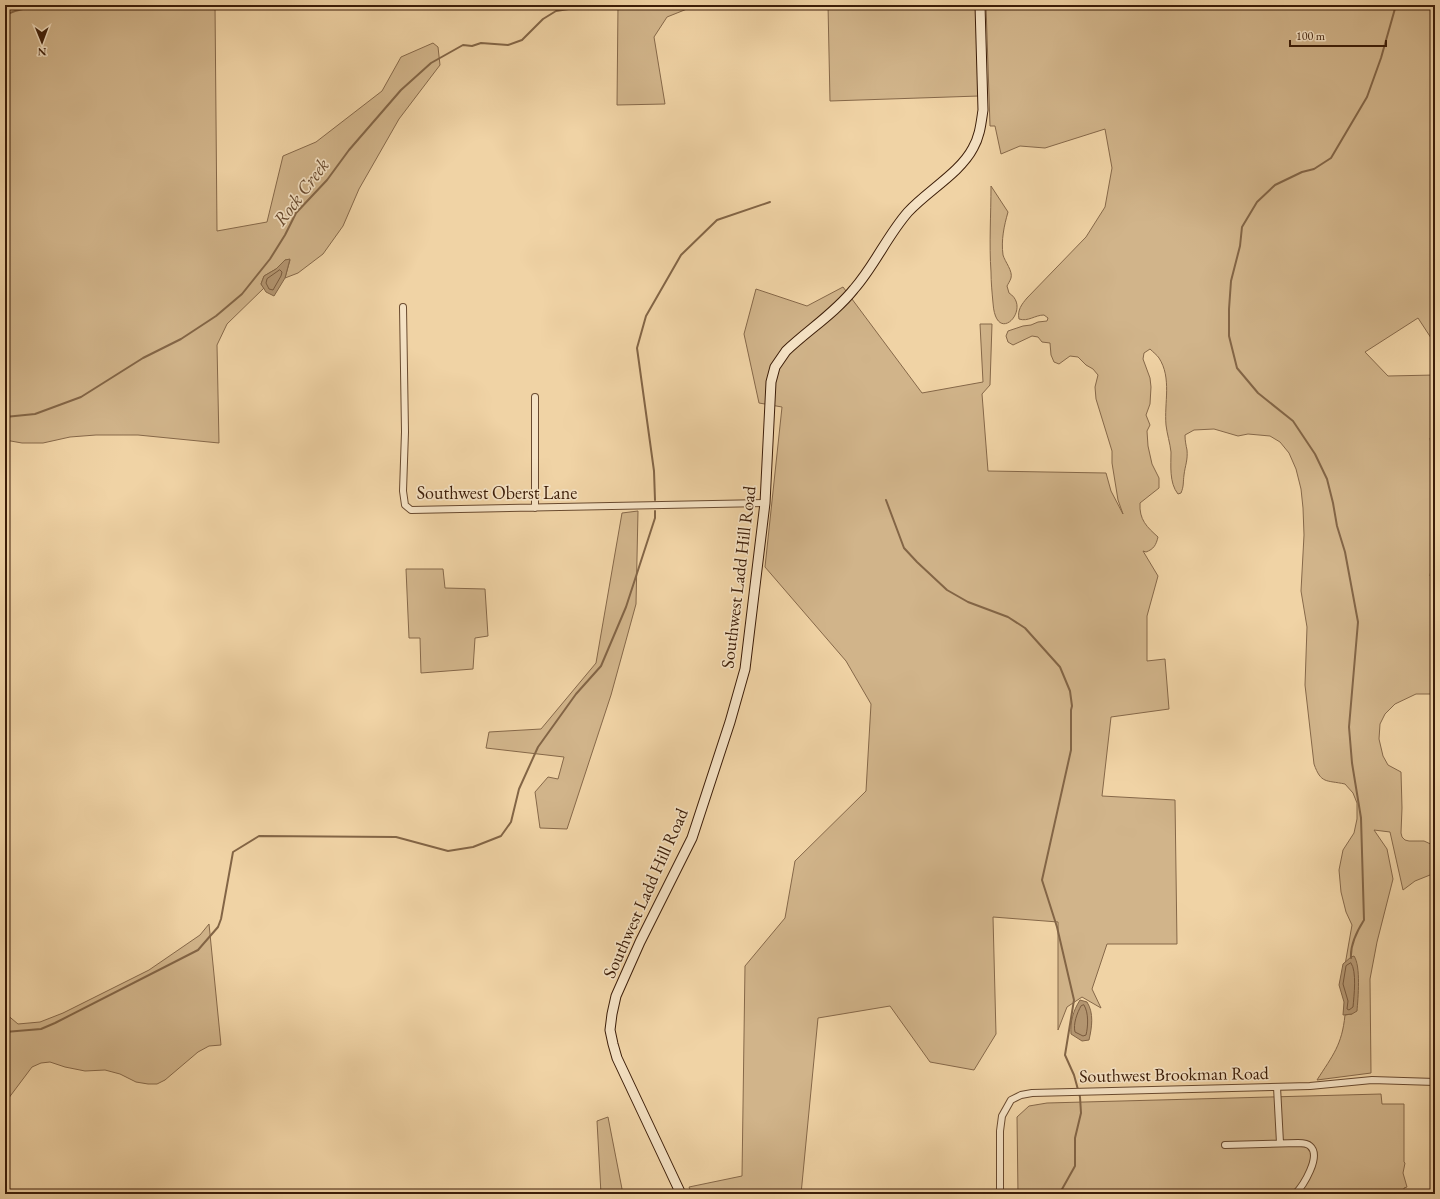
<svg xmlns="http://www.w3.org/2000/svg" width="1440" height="1199" font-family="'EB Garamond',serif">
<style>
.green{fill:#d1b48a;stroke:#866849}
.water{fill:#b39570;stroke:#836546}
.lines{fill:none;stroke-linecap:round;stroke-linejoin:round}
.shore{stroke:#78593c;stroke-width:1}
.stream{stroke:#836546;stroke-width:2}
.street-casing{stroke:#694a2f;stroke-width:8}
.secondary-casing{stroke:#3c1d08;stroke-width:11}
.street{stroke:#f5e2c4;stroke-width:6}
.secondary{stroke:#f5e2c4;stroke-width:9}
.labels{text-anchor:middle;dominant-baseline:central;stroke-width:3.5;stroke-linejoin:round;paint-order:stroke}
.street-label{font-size:18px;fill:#3c1d08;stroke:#f5e2c4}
.water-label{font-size:19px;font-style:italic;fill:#66472c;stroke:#f5e2c4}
</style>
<rect width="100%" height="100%" fill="#f0d3a5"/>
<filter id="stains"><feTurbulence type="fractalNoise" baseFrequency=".005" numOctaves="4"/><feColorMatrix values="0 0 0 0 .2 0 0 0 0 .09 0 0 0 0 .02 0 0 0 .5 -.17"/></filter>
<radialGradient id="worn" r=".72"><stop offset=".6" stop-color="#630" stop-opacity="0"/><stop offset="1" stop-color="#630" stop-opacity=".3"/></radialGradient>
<path class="green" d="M5,5H215L217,231L267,222L283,156L316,142L382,91L401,57L433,43L438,47L440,65L399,119L359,189L343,226L323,254L298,273L285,278L290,260H285L276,269L264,276L261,284L264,288L227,324L217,345L219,443L138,435H96L70,437L43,443H22L5,440Z
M618,5H697L667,17L654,37L665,104L617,105Z
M828,5H976L979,96L830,101Z
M986,5H1435V344L1418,318L1365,352L1388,376L1435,375V436L1430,438L1435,470V498C1430,506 1434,515 1435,523C1436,535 1435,547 1435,559L1432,563L1430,576L1435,578V694H1416L1395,704L1385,714L1380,724L1379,739L1383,756L1388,765L1401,772L1402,808L1401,833L1402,837L1405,840L1409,841H1424L1435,846V873L1415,881L1403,890L1390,832L1374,830L1387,849L1393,879L1377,942L1370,979L1371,1073L1317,1080C1333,1055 1342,1045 1345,1015L1352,1014L1345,965L1352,925L1346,912L1341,892L1339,870L1343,850L1354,833L1357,819V803L1353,793L1345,784C1326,780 1321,784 1314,764L1305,685L1307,627L1301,591L1304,535L1303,508L1301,489L1296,469L1289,453L1280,442L1270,436L1248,434L1238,436L1214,429L1194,430L1185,435C1185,441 1186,445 1187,450C1188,460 1185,466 1184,475C1183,482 1184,486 1181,493L1178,494C1169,483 1171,465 1171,452C1170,443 1167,434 1166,425C1164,403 1172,378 1159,358C1157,355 1153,352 1150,349L1144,353L1143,359L1150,378L1151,387L1150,404L1146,415L1150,425L1147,431L1148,446L1152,464L1159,478V488L1140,503C1139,520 1147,527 1158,537C1156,545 1154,549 1146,552L1143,551L1158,576L1147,616V661L1165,659L1169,709L1111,717L1102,796L1175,800L1177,944H1107L1092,989L1101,1008L1082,997L1067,1007L1058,1030V922L993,917L996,1034L974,1070L930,1062L890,1006L818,1018L801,1194H692L689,1187L742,1176L745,966L785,918L795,861L866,791L871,704L846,661L765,567L782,407L759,403L744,334L756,289L807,306L843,287L922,393L983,382L980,324H992L990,385L982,394L988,471L1106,473L1111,491L1123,514L1118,500L1112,463V451L1096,399L1095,387L1098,375L1093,369L1086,365L1078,357L1070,356L1059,364L1054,362L1051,355L1050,343L1042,342L1038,337L1032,336L1013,345L1008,342L1006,336L1008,331L1023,326L1031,325L1038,322L1047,321L1048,318L1044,315C1035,315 1028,322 1019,319C1017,310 1022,304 1027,298L1086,237L1105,207L1112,168L1105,129L1045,148L1020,146L1001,154L995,126H990Z
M991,186L1008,212C1004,226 1001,240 1003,255C1005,262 1013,271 1011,278C1010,281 1008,284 1007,286L1009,293C1033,308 996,348 993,303C992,292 991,282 991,272C989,244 991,214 991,186Z
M638,511L636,604L611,695L567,829L540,828L535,792L548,777L558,779L564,757L486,748L489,732L541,729L596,663L622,513Z
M443,569L445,588L485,589L488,636L475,638L473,669L421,673L420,638H409L406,569Z
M209,924L221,1045L209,1046L198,1052L165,1080L157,1084H148L136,1082L120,1074L105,1070L85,1071L65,1067L50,1062L41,1063L32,1067L5,1103V1013L18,1024L40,1022L63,1013L149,970L200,935Z
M1381,1094L1382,1104H1404V1162L1405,1163L1403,1173L1407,1187L1404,1188V1194H1018L1017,1117L1029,1106L1047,1103Z
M608,1117L623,1194H601L597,1121Z"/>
<path class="water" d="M290,259L285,278L274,296L266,292L261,284L264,276L276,269L285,260Z
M1354,956C1361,966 1358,998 1357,1011L1352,1014L1343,1015L1344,1002L1339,985L1343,964L1351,957Z
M1080,1000L1087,1002C1094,1013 1092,1027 1089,1040L1082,1041L1071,1034C1070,1022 1073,1011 1080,1000Z"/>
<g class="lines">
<path class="shore" d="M280,270L282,272L281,276L273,290L269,289L266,283L267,279Z
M1351,963C1357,971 1354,996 1353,1007L1349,1010L1347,1009L1348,1001L1343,984L1346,966Z
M1084,1005C1089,1013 1088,1027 1086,1035L1083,1036L1075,1032C1073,1024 1077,1013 1081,1006Z"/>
<path class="stream" d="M5,15C21,8 37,5 54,5
M5,417L35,414L81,397L143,358L181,339L216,316L242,294L270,259L285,235L296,213L327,180L349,150L401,90L431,63L463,45L472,46L481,43L508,45L522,40L543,19L556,11L594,5
M655,500L654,471L637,348L646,316L681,255L717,220L770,202
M886,500L904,548L917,562L947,590L968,602L1008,617L1025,628L1060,667L1070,691L1072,706L1071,710V750L1042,880L1057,927L1074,1000L1065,1055L1074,1075L1080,1097L1081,1113L1075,1138V1166L1061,1191L1060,1194
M1351,958C1350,944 1357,931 1364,920L1361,818L1352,763L1349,727L1358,622L1345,552L1337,526L1333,503L1327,479L1315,454L1293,421L1258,393L1237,368L1229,336V309L1231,281L1240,246L1242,227L1257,202L1275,185L1302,172L1314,169L1331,158L1367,97L1381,58L1396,5
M5,1032L41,1029L55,1023L198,950L218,927L221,919L233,852L259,836L396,837L448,851L473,847L501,836L511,822L519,789L538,747L576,694L601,666L626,607L655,518V511"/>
<g class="street-casing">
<path id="street" d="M403,307L405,432L403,491L405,505L411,510L765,503
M535,508V397
M1277,1087L1280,1143
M1225,1145L1298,1143C1302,1143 1307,1143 1310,1146C1322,1156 1303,1186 1295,1194
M1000,1194V1131L1002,1116L1011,1100L1021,1095L1032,1093L1310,1086L1372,1080L1435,1082"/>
</g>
<g class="secondary-casing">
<path id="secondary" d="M681,1194L617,1058L613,1044L610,1030L612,1014L616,996L640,942L692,838L730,722L745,669L765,503L771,382L775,367L786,351C808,330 835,313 854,289C875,265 887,236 908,212C927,191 960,173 973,148C980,136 981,123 983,110L980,5"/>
</g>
<use href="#street" class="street"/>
<use href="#secondary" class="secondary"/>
</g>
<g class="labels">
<g class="street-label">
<text x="497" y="492">Southwest Oberst Lane</text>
<text transform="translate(738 577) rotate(-83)">Southwest Ladd Hill Road</text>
<text transform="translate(645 893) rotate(-66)">Southwest Ladd Hill Road</text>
<text transform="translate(1174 1074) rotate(-1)">Southwest Brookman Road</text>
</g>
<g class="water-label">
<text transform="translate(301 192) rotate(-53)">Rock Creek</text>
</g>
</g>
<rect width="1440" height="1199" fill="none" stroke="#f0d3a5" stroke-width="20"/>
<rect x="6" y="6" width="1428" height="1187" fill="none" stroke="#3c1d08" stroke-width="2"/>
<rect x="10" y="10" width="1420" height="1179" fill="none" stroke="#3c1d08"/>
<g transform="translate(42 42) rotate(179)" stroke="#f5e2c4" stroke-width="3" paint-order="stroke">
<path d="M0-3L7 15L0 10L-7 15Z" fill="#3c1d08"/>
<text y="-6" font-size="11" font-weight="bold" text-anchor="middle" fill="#3c1d08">N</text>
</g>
<path d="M1290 40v6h96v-6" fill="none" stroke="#3c1d08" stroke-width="2"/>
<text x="1296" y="40" font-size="12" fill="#3c1d08" stroke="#f5e2c4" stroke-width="3" paint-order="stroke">100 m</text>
<rect width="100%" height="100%" filter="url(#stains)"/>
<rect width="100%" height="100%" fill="url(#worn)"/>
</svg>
